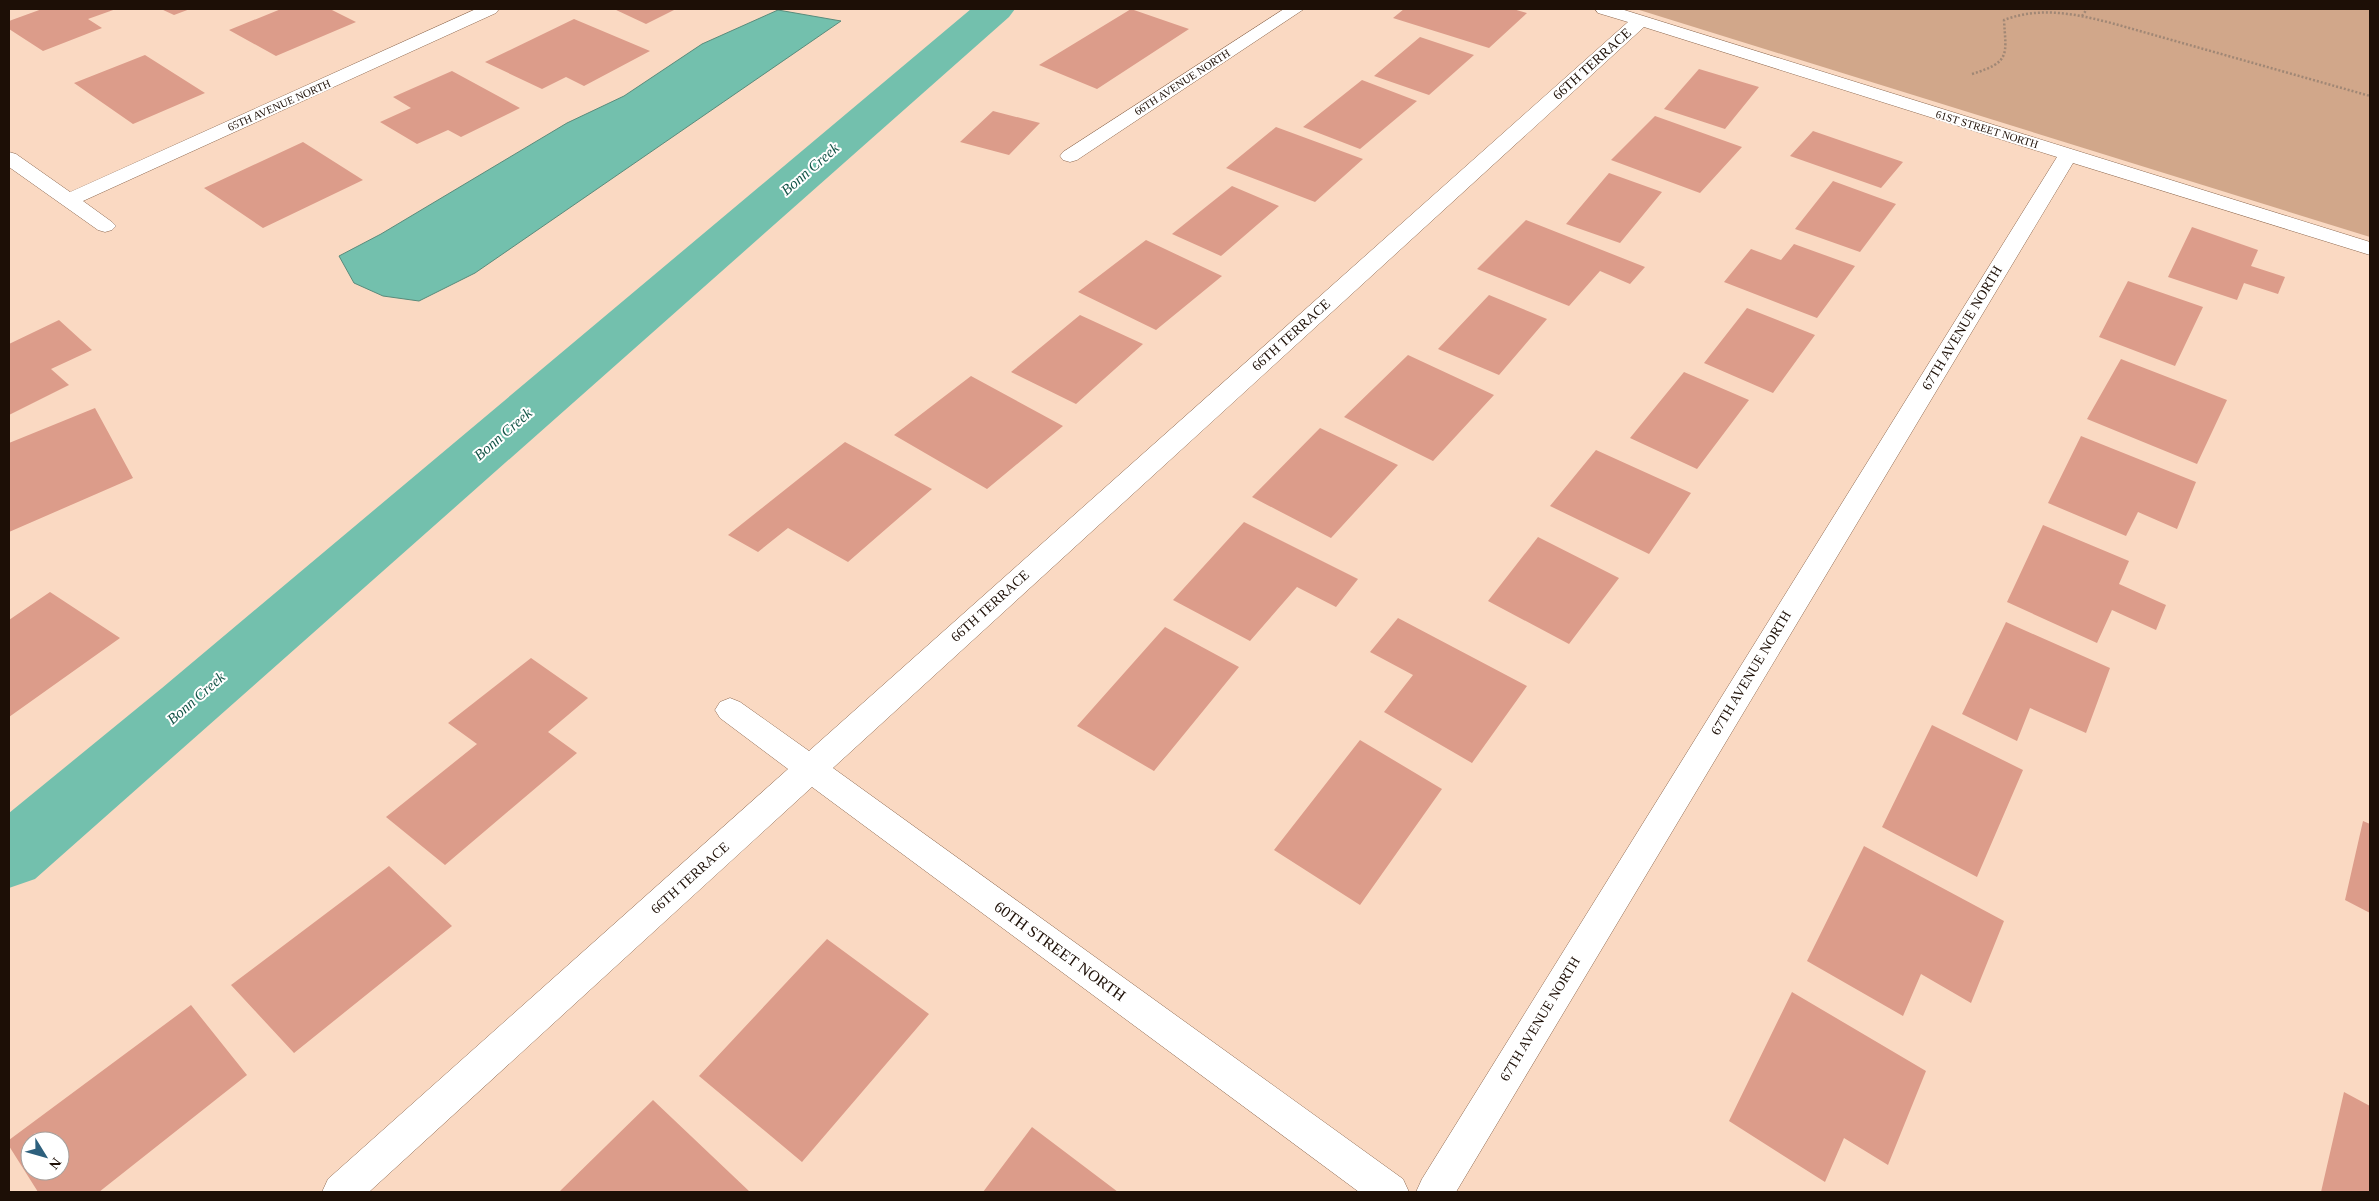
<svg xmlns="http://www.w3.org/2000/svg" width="2379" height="1201" font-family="Georgia,serif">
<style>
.green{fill:#d1a78a}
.water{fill:#73c0ad;stroke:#598b7b}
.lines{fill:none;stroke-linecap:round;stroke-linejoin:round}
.canal{fill:#73c0ad;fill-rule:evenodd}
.building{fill:#dc9c8a;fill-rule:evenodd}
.minor-casing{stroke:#8c674e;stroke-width:1}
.path{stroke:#a08775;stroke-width:2.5;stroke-dasharray:2 2;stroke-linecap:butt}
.minor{fill:#fff;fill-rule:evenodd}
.labels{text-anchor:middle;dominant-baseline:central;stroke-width:4;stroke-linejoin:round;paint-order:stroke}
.far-street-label{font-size:11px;fill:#1d0f06;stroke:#fff}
.street-label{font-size:14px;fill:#1d0f06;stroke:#fff}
.water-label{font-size:15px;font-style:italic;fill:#145548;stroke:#fff}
.near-street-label{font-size:16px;fill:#1d0f06;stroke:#fff}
</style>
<rect width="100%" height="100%" fill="#fad9c2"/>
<path class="green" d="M1636,9H2370V237L1649,13Z"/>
<path class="water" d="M778,10L841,21L475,273L419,301L383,296L354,283L339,256L381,234L567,123L624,96L702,44Z"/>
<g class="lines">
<path class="canal" d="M971,9H1015L1009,17L35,879L9,888V813L162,688Z"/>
</g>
<path class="building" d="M42,9H116L88,19L102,28L43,51L9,29V21Z
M161,9H190L174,15Z
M281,9H330L356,22L276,56L229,30Z
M614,9H676L646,24Z
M1131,9L1189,29L1097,89L1039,65Z
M1404,9H1513L1527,13L1489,48L1393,18Z
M574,19L650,51L584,86L566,77L542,89L485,62Z
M1420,37L1474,55L1429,95L1374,76Z
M145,55L205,93L133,124L74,83Z
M1699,69L1759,87L1725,129L1664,109Z
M452,71L520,108L461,137L448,130L417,144L380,122L411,108L393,97Z
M1362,80L1417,101L1360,149L1303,127Z
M993,111L1040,123L1009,155L960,142Z
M1655,116L1742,147L1700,193L1611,160Z
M1276,127L1363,159L1315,202L1226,168Z
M1813,131L1903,162L1881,188L1790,156Z
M303,142L363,180L263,228L204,188Z
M1609,173L1662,192L1620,243L1566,224Z
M1833,181L1896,204L1860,252L1795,229Z
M1232,186L1279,206L1221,256L1172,234Z
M1526,220L1645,267L1630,284L1600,271L1569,306L1477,269Z
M2192,227L2258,250L2251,266L2285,277L2278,294L2244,283L2237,300L2168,277Z
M1146,240L1222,276L1156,330L1078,292Z
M1794,244L1855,266L1817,318L1724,282L1751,249L1781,260Z
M2128,281L2203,307L2175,366L2099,337Z
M1489,295L1547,319L1499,375L1438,349Z
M1747,308L1815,335L1773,393L1704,363Z
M1080,315L1143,344L1076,404L1011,372Z
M59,320L92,350L51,369L69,385L9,415V344Z
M1408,355L1494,395L1433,461L1344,417Z
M2121,359L2227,400L2197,464L2087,419Z
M1684,372L1749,400L1697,469L1630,438Z
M971,376L1063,426L987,489L894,435Z
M95,408L133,478L9,532V443Z
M1320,428L1398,465L1331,538L1252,497Z
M2081,436L2196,482L2177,529L2138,512L2126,536L2048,503Z
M845,442L932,489L848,562L788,528L758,552L728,535Z
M1596,450L1691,493L1649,554L1550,506Z
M1244,522L1358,579L1336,607L1297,587L1250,641L1173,600Z
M2043,525L2129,561L2119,584L2166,605L2156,630L2112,610L2097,643L2007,602Z
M1538,537L1619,578L1569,644L1488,601Z
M50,592L120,638L9,717V620Z
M1398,618L1527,686L1472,763L1384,712L1413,675L1370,652Z
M2006,622L2110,668L2086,733L2030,708L2017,741L1962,714Z
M1165,627L1239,667L1154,771L1077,726Z
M531,658L588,698L548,732L577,753L445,865L386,817L477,744L448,723Z
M1932,725L2023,770L1977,877L1882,827Z
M1360,740L1442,789L1360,905L1274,850Z
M2363,821L2370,824V913L2345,900Z
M1864,846L2004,921L1971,1003L1921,974L1903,1016L1807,961Z
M389,866L452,926L294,1053L231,985Z
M827,939L929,1014L802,1162L699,1076Z
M1792,992L1926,1071L1888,1165L1844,1138L1825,1182L1729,1121Z
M191,1005L247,1075L99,1192H38L9,1146V1140ZM30,1141H60V1171H30Z
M2344,1092L2370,1106V1192H2321Z
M653,1100L750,1192H559Z
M1032,1127L1118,1192H983Z"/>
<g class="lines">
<g class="minor-casing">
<path id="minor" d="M476,9H499L496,13L83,201L112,222L116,226L112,230L105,232L98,230L9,167V152L16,154L70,192Z
M1284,9H1304L1077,160L1070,162L1063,160L1060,156L1063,152Z
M1595,9H1621L2370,242V255L2073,163L1456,1192H1416L1422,1179L2057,157L1644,27L833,768L1403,1179L1409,1192H1359L812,787L369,1192H322L328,1179L788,769L720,718L715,710L720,702L730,698L740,702L809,751L1628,22L1598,13Z"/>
</g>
<path class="path" d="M2082,16L2087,9
M1972,74C2011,62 2006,55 2004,20C2041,6 2077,14 2115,24L2370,96"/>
<use href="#minor" class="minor"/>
</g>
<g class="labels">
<g class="far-street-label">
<text transform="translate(1182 82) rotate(-33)">66TH AVENUE NORTH</text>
<text transform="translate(279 105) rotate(-24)">65TH AVENUE NORTH</text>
<text transform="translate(1987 129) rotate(17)">61ST STREET NORTH</text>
</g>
<g class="street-label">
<text transform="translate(1592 64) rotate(-42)">66TH TERRACE</text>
<text transform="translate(1962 328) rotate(-59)">67TH AVENUE NORTH</text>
<text transform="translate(1291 335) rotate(-42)">66TH TERRACE</text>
<text transform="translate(990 606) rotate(-42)">66TH TERRACE</text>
<text transform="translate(1751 673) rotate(-59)">67TH AVENUE NORTH</text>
<text transform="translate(690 878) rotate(-42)">66TH TERRACE</text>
<text transform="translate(1540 1019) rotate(-59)">67TH AVENUE NORTH</text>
</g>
<g class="water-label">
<text transform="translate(810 169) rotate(-41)">Bonn Creek</text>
<text transform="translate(503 434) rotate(-41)">Bonn Creek</text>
<text transform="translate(196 698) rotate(-41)">Bonn Creek</text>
</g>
<g class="near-street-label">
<text transform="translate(1060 951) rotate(36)">60TH STREET NORTH</text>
</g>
</g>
<rect width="2379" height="1201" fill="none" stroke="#1d0f06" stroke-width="20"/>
<g transform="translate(45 1156) rotate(127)"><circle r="24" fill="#ffffff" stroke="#a59f9b"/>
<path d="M0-4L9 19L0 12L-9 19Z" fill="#2d607d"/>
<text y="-8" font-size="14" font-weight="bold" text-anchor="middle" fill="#1d0f06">N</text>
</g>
</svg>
